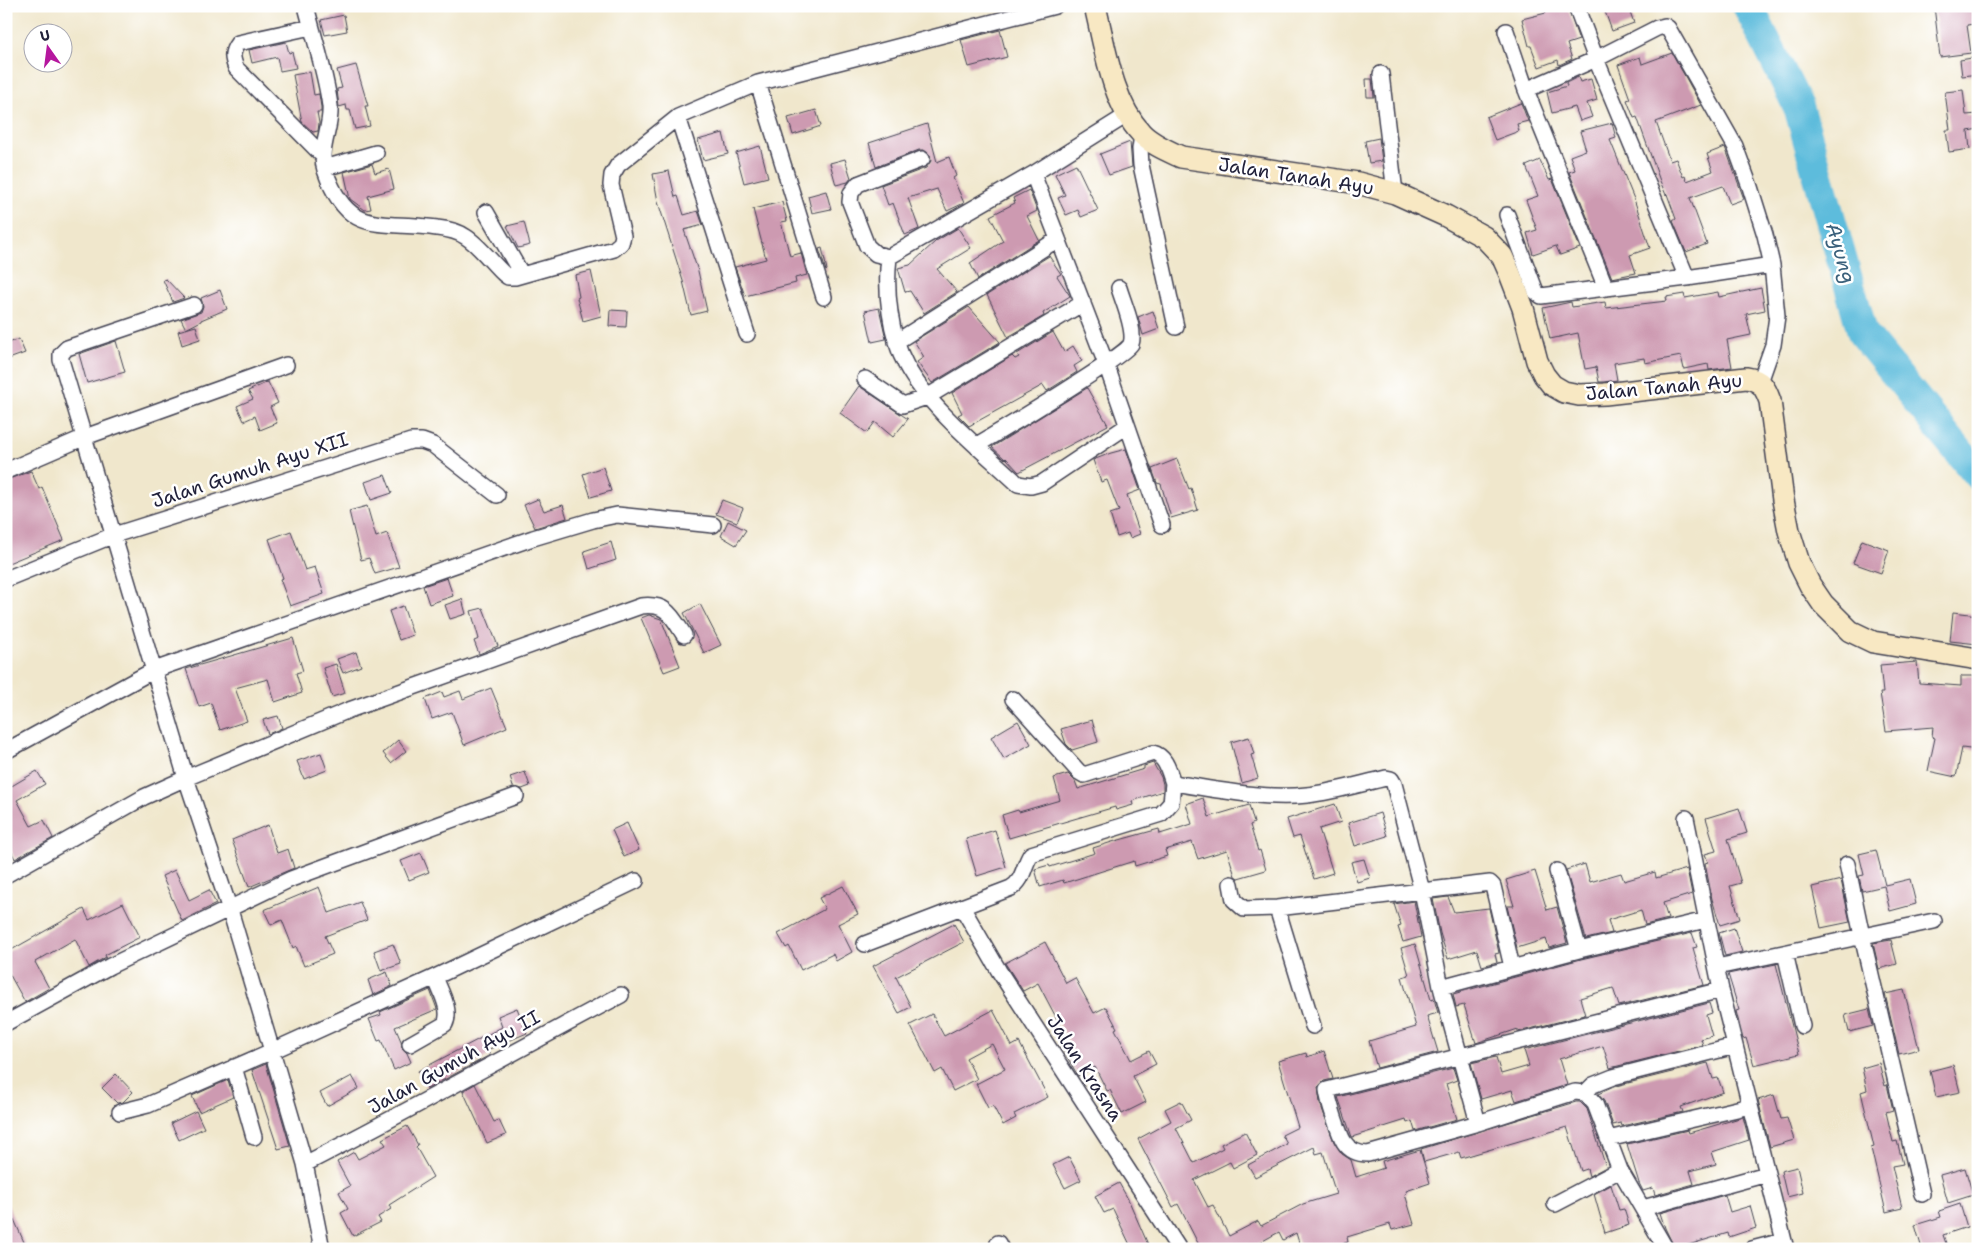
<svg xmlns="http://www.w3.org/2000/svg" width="1984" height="1255" font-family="'Shantell Sans',sans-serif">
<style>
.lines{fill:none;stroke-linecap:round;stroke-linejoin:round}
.river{stroke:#5dbcdc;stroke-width:31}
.building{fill:#cd9ab1}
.street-casing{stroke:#414051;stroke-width:18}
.secondary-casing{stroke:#414051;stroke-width:24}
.street{stroke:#fff;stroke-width:15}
.secondary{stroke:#f8e8c3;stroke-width:21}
.labels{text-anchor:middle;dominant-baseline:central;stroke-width:5;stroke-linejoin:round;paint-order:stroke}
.street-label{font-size:19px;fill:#22223b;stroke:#fff}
.water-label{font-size:20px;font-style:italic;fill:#3a607b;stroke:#fff}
</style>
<rect width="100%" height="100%" fill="#fff"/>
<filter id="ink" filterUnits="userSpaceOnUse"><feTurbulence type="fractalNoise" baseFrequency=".02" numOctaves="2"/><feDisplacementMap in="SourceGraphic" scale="10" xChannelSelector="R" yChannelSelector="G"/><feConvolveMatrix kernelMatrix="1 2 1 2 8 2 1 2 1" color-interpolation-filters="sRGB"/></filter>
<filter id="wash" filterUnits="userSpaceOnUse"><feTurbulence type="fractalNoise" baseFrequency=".0096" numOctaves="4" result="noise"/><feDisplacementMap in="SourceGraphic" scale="20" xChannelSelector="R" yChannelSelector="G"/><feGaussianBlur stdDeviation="1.12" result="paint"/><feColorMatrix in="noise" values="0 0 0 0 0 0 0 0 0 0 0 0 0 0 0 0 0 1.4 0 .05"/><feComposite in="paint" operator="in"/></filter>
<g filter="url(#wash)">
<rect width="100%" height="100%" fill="#f0e7cc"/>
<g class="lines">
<path class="river" d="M1748,6L1799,108L1863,334L1978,475"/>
</g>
<g id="blocks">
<path class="building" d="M1544,6H1567L1579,40L1567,44L1572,59L1559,65L1558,60L1539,67L1531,46H1529L1522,19L1546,13Z
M1603,6H1628L1634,23L1612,31Z
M1934,6H1972L1974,24L1967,25L1971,53L1940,57Z
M344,15L347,31L325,35L321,20Z
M1000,30L1007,57L969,67L961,40Z
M286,42L289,53L292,52L296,68L280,71L277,57L252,63L249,50Z
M1672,53L1701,105L1656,122L1670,161L1676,159L1683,177L1685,176L1687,181L1713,171L1707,154L1725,147L1744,199L1730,204L1723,186L1690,198L1707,244L1686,252L1673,221L1676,219L1667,194L1666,195L1660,181L1637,117L1634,118L1627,100L1630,99L1618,65L1640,57L1642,64Z
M1978,57V74L1962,76L1960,60Z
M356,65L368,106H365L370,126L355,129L350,110H347L346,105L339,107L337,89L342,88L337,70Z
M310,72L314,95L319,94L321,107V112H317L319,123L318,131L313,132L302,122L293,75Z
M1578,77L1580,82L1591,79L1597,100L1587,103L1592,117L1580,121L1575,107L1552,113L1547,92L1567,86L1566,83Z
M1366,79H1372L1374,97H1367Z
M1963,90L1966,115L1978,114V129L1968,131L1970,149L1949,152L1946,130H1950L1945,92Z
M1521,103L1528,121L1517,124L1519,131L1495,140L1486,117Z
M816,110L821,126L793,135L788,118Z
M1612,123L1616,138L1610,140L1634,199L1650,248L1630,255L1636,273L1612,278L1569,172L1575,170L1570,156L1586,150L1580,131Z
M927,124L937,162L949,157L956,176L953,178L964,203L947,211L937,189L908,198L919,229L905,235L893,203L888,205L881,185L926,168L931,161L930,155L924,150H919L876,167L869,143Z
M723,133L728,154L703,160L698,140Z
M1379,138L1382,161L1369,163L1365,141Z
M1130,142L1132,167L1109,175L1100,154Z
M760,146L768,177L744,183L736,153Z
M845,159L851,178L848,182L836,185L830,163Z
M1540,160L1549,180L1552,179L1580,248L1560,255L1556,246L1533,254L1527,233L1537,230L1526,200L1538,196L1526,166Z
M372,164L375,173L389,169L394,189L368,196L371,209L365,210L350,199L344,172Z
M1076,164L1098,210L1081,217L1078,210L1066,215L1058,198L1065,195L1055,174Z
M669,171L675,197L678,196L684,215L698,211L703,225L684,230L698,271L707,311L691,315L683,281L658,202L653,174Z
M1029,190L1037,211L1027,216L1039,240L978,279L970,263L1003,241L990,216L1015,203L1013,198Z
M826,191L831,209L812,213L808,196Z
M782,202L787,221L781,222L790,256L801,253L807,275L795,278L796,283L745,296L735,267L766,259L753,209Z
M524,222L530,245L518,248L507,226Z
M958,228L971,248L937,269L957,292L924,313L910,291L905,292L898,268L910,265L936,241Z
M822,248L827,270L826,271L819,249Z
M1049,256L1061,274L1057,276L1070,296L1043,313L1044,316L1008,337L987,295Z
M591,271L601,316L583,321L577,298L579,297L575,275Z
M166,279L184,298L173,302L163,280Z
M1761,288L1765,310L1746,314L1751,335L1727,340L1732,367L1709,370L1708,364L1684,369L1681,356L1645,363L1644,358L1614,363L1617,380L1604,382H1599L1596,367L1585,369L1578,333L1550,339L1543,308L1571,302L1572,307L1605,302L1606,308L1667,301L1666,297L1684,294L1685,298L1718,292L1719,297Z
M220,290L227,309L201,320V321L186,329L181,319L201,312L203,306L201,298Z
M969,307L1000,342L932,383L917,362L924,357L914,341Z
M879,308L886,339L872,342L865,311Z
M610,310L627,311L626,327L609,326Z
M1153,311L1159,329L1143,335L1138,317Z
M196,326L200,339L182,345L178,331Z
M1053,332L1064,352L1073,346L1082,361L1074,366L1077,372L1047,391L1043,385L969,426L958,415L962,413L952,393L1012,356L1015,359L1019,357L1017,354Z
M19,339L25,353L6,360V344Z
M116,341L125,372L87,383L79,354Z
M268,382L278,403L270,407L277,423L260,430L255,416L244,421L237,406L253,399L248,391Z
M859,386L908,419L893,437L875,422L867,433L840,413Z
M1087,388L1108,425L1019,472L1006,458L1005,459L992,447Z
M1126,449L1140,490L1127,495L1140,534L1130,538L1128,533L1117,537L1110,514L1119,511L1107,480L1101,482L1093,460L1111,453Z
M1177,459L1189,489L1191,488L1198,510L1171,518L1161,484L1157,483L1152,469Z
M603,467L611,491L591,497L583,474Z
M31,471L39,489L42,487L64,540L6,564V480Z
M385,475L392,493L371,500L365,482Z
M538,499L544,511L563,505L567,518L535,528L524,505Z
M722,500L743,508L737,522L716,514Z
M367,506L376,537L387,533L399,567L375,574L369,558L361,560L349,511Z
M728,521L746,530L736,545L721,536Z
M291,531L305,570L315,567L324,594L290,606L280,579L283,578L269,539Z
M1862,540L1889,550L1881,573L1853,563Z
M611,542L616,560L589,569L584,551Z
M447,578L453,596L429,604L423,586Z
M462,599L466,614L450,619L445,605Z
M700,604L721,645L704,653L684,613Z
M403,606L413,635L399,640L389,611Z
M483,608L498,646L479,654L474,641L479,639L471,611Z
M1953,612L1978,615V644L1950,641Z
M649,615L661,619L680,666L664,672L641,618Z
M293,638L303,671L296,673L302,693L275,702L268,679L235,688L247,721L220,730L211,703L199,707L186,669Z
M356,652L361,666L343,673L337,659Z
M1917,662L1919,683L1961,686V676H1978V750L1962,748L1956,777L1928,771L1935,738L1932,737L1933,727L1886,731L1880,693H1883L1880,665Z
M336,664L345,693L332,697L323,668Z
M491,688L507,727L464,745L452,712L432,719L425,699L442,692L444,697L460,691L463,699Z
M278,716L282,728L268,734L263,720Z
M1092,720L1098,742L1072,750L1066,744L1061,729Z
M1018,721L1031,744L1004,759L991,737Z
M1249,737L1254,754L1251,755L1258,778L1242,783L1231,742Z
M398,740L406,751L391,763L383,753Z
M321,753L327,770L304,779L297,761Z
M1153,763L1161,777L1163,784V791L1132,801L1133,805L1116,810L1115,807L1009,838L1002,815L1018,810L1019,812L1060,800L1054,778L1068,774L1075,781L1078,789L1144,769V766Z
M37,771L45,784L17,800L31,826L44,820L53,838L15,859L6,840V781L10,787Z
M525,772L530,786L522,789L513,787L510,777Z
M1203,798L1209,817L1249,805L1254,823L1250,825L1258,851L1260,850L1266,870L1238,878L1235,876L1227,850L1198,859L1192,842L1165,850L1167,856L1135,866L1134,861L1064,883L1063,880L1040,887L1035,869L1049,865L1050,867L1095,853L1093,848L1112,842L1159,829L1160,834L1192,824L1186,804Z
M1335,804L1341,822L1319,829L1333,873L1314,879L1300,836L1293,838L1287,819Z
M1739,808L1747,833L1728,839L1741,883L1730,886L1740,919L1720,925L1712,899L1705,863L1708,862L1705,854L1716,851L1706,818Z
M1380,813L1387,836L1355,846L1348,823Z
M627,823L639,850L624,857L612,830Z
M268,825L277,853L288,849L294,868L249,887L232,840Z
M995,830L1006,867L977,876L966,839Z
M1876,850L1885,885L1910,879L1916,904L1890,911L1884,886L1862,891L1859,876L1864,875L1859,854Z
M421,853L429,872L409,880L401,861Z
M1364,859L1370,878L1357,882L1351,862Z
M1585,864L1590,882L1621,873L1624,881L1655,872L1656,878L1687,869L1692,894L1663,903L1668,919L1645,925L1641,910L1608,920L1612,933L1586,939L1566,870Z
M175,870L189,900L209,890L216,904L182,921L162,876Z
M1535,871L1547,910L1557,907L1567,943L1549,948L1546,939L1517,948L1507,906H1514L1506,880Z
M1841,880L1850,922L1821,928L1812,887Z
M843,886L858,914L838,924L852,952L836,961L833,954L801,970L789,946L786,948L778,934L825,909L819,898Z
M319,887L329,913L360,902L367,920L325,936L333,954L304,966L296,946L293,948L282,920L271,925L264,910Z
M1448,897L1454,912L1489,908L1499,953L1495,954L1497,962L1482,966L1477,950L1448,959L1440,933L1433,899Z
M1414,901L1421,937L1403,942L1398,927L1401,926L1394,904Z
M123,903L140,937L105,955L106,957L89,967L75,939L35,962L49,988L25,1002L6,968V953L84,909L89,920Z
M954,924L964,942L896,977L911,1007L899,1013L873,966Z
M1734,928L1742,952L1725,956L1719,933Z
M1692,933L1697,947L1693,948L1704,985L1619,1006L1613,988L1580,998L1585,1015L1518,1032V1029L1476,1043L1464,1005L1456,1007L1453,994L1581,959Z
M1891,940L1897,964L1879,969L1873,943Z
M1045,942L1066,983L1075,978L1094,1013L1106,1007L1117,1028L1115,1029L1131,1060L1149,1051L1156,1064L1133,1076L1146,1102L1122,1114L1110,1090L1107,1091L1095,1067L1078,1076L1061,1046L1069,1042L1038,983L1023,991L1005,963Z
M393,944L401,964L381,971L374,951Z
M1415,944L1431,1000L1434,999L1438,1013L1427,1016L1438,1052L1377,1068L1369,1041L1416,1027L1402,977L1409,975L1401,948Z
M1776,964L1799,1054L1754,1065L1746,1038L1743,1039L1736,1011L1739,1010L1728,974Z
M387,972L392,986L373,995L368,980Z
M430,990L437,1009L395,1027L401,1041L402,1048L407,1053L411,1062L394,1070L381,1040L378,1041L369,1019L381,1015L380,1012Z
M1904,990L1919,1049L1899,1054L1885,994Z
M1709,1003L1712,1013L1706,1015L1712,1036L1701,1039L1703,1045L1610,1068L1603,1046L1559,1059L1567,1085L1516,1101L1512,1090L1481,1099L1471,1063L1496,1057L1501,1074L1529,1066L1524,1050Z
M517,1008L527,1033L487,1050L490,1055L427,1089L418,1071L502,1027L498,1016Z
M1869,1009L1873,1026L1849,1032L1845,1015Z
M993,1010L1012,1046L1019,1042L1048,1097L1014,1114L1016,1118L1003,1125L993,1106L988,1108L976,1084L1005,1069L992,1044L966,1058L977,1079L953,1091L942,1069L935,1073L910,1025L932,1014L944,1036Z
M1324,1051L1333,1079L1324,1081L1318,1087L1320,1103L1334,1142L1342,1154L1351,1160L1356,1177L1384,1168L1382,1161L1420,1150L1430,1183L1406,1191L1407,1193L1405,1194L1414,1224L1392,1230L1390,1224L1347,1237L1348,1242L1326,1249H1301L1296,1233L1283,1240L1279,1232L1248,1249H1201L1178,1204L1173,1207L1138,1139L1171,1121L1165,1109L1181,1101L1191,1120L1176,1128L1194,1163L1223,1148L1221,1144L1245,1132L1257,1155L1233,1168L1230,1162L1194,1180L1208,1207L1213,1205L1229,1236L1258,1221L1261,1226L1303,1204L1336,1194L1323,1152L1316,1154L1314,1147L1255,1177L1248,1165L1287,1144L1282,1135L1298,1127L1278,1061L1306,1053L1307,1057Z
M1708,1063L1713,1079L1718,1078L1723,1092L1681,1107L1683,1112L1622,1126L1621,1123L1613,1125L1604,1101L1598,1094L1616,1086Z
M1879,1063L1885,1086L1887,1085L1893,1110L1886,1112L1893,1142L1897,1141L1903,1164L1892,1166L1902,1208L1886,1212L1871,1148L1874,1147L1861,1092L1867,1090L1862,1068Z
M266,1064L290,1146L278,1149L252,1070Z
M1953,1065L1960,1092L1936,1097L1930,1071Z
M1453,1068L1457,1080L1446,1084L1457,1119L1415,1131L1412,1121L1407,1123L1406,1120L1352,1137L1338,1097Z
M116,1074L133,1092L123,1102L117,1103L102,1088Z
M352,1076L359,1088L327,1106L320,1093Z
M228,1080L233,1097L199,1112L192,1096Z
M475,1084L494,1122L499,1120L506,1135L487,1143L463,1091Z
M1774,1095L1781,1119L1787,1118L1794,1140L1770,1147L1758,1100Z
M1576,1102H1580L1587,1109L1606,1167L1589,1176L1587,1169L1581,1171L1567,1127L1461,1158L1459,1152L1424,1162L1421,1149Z
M196,1111L204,1128L179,1140L171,1123Z
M1743,1117L1749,1140L1712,1152L1716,1164L1690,1171L1694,1184L1655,1195L1653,1188L1643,1191L1639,1183L1627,1144L1688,1130L1689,1133Z
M407,1126L418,1145L416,1147L433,1177L389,1205L391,1209L378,1217L381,1222L353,1236L341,1213L348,1209L339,1192L350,1186L337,1162L354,1152L358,1159L386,1145L382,1139Z
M1069,1157L1081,1180L1065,1188L1053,1165Z
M1797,1167L1803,1193L1787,1197L1781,1171Z
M1965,1168L1973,1195L1948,1203L1940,1175Z
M1119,1183L1129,1201L1150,1249H1132L1113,1209L1104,1213L1095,1196Z
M1611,1185L1619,1210L1624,1209L1629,1225L1605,1233L1594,1194Z
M1725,1195L1730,1212L1750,1206L1756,1228L1729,1237L1728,1233L1685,1246L1686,1249H1675L1665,1228L1660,1213Z
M6,1201L27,1249H6Z
M1960,1204L1967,1227L1943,1235L1948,1249H1922L1915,1225L1941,1217L1939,1211Z"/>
</g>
</g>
<g filter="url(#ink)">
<use href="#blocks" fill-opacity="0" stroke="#414051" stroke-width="1"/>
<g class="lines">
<g class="street-casing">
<path id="street" d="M306,6C314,38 326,74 330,106C332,128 318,148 325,170C348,238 380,220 437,228C447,229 458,231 466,237C478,244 493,264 504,274L508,277H515L614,249L621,243L623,236L611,185L612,175L618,165L678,117L758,83L1055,6
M1576,6L1596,59L1657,28L1665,26L1668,28L1735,146L1750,187L1765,235L1772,265L1777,316L1773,345L1760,382
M311,27L238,43C231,52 232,58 236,68L322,155
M1506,31L1526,90L1606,288
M1381,74L1395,193
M758,83L824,297
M1127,115L1033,174L889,257C885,290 890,336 906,365C929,408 982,450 1018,484L1031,486L1042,483L1127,426
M678,117L747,334
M1142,135L1140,149L1141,165L1176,327
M325,168L376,153
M1033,174L1106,364L1162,525
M486,212L522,275
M1507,215L1536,292L1541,296L1687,278L1596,59L1526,90
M889,257L876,254L867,246L850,202L851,193L858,184L922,159
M1687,278L1772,265
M194,305L67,348L61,354V360L186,778L230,910L272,1051L305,1164L322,1249
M896,342L1058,239
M865,379L903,405L927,397L1083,303
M977,445C997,433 1126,356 1131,344C1136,330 1123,302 1119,288
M6,471L85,437L286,365
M6,579L114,535L411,441H422L433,445L497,495
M1013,699L1079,772L1084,775L1153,753C1166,756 1169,772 1173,783C1215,789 1265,800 1307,795C1334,792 1360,784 1386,778L1391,779L1394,784L1422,891L1441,987
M6,751L154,670L533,538L593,520L617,515L713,525
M1686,818L1721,990L1786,1249
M1847,864L1862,936L1922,1194
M1557,871L1579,950
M6,875L144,797L186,778L349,710L641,606C667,603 671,615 684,635
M1231,884L1234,900L1244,909L1277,908L1490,883L1493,886L1512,967
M962,907L999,971L1179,1249
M1277,908L1313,1026
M865,944L1011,888C1024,880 1023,866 1031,854L1161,814L1171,803L1173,783
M1785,953L1802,1026
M1717,967L1934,921
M6,1023L110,966L291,879L516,796
M410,1044L445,1024C452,1010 440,991 435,977
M234,1067L254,1137
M1585,1093L1593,1085L1613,1077L1735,1046
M120,1112L148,1105L272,1051L435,977L636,881
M1478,1123L1441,987L1579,950L1706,920
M1608,1139L1750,1106
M305,1164C411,1110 515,1051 621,995
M1620,1170L1595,1104L1585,1093L1575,1092L1478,1123L1368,1154C1358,1154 1350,1151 1344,1142C1339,1134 1328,1100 1327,1090L1721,990
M1555,1204L1620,1170L1666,1249
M1643,1208L1767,1174
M998,1243L1001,1249
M1752,1249L1783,1241"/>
</g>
<g class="secondary-casing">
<path id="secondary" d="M1095,6C1105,47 1112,102 1141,133C1151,144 1168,151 1181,157L1358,183L1395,193L1446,216L1484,237L1502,256L1510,274L1523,308L1537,361L1544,375L1552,385L1564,392L1579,395L1605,394L1746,378C1761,380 1765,387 1770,401L1783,500L1789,531L1799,563L1810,585L1823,604L1850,631L1873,642L1978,659"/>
</g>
<use href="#street" class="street"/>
<use href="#secondary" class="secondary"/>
</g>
</g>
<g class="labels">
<g class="street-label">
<text transform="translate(1296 176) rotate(9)">Jalan Tanah Ayu</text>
<text transform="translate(1664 387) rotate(-5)">Jalan Tanah Ayu</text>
<text transform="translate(250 470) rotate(-18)">Jalan Gumuh Ayu XII</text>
<text transform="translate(454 1062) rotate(-29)">Jalan Gumuh Ayu II</text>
<text transform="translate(1085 1068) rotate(57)">Jalan Krasna</text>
</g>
<g class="water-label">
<text transform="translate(1841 253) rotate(74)">Ayung</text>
</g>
</g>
<rect width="1984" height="1255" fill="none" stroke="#fff" stroke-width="25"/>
<g transform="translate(48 48) rotate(346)"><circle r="24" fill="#ffffff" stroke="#a7a7b1"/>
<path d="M0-4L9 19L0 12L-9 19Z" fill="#b5179e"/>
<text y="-8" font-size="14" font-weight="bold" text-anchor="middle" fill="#22223b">U</text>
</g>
</svg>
